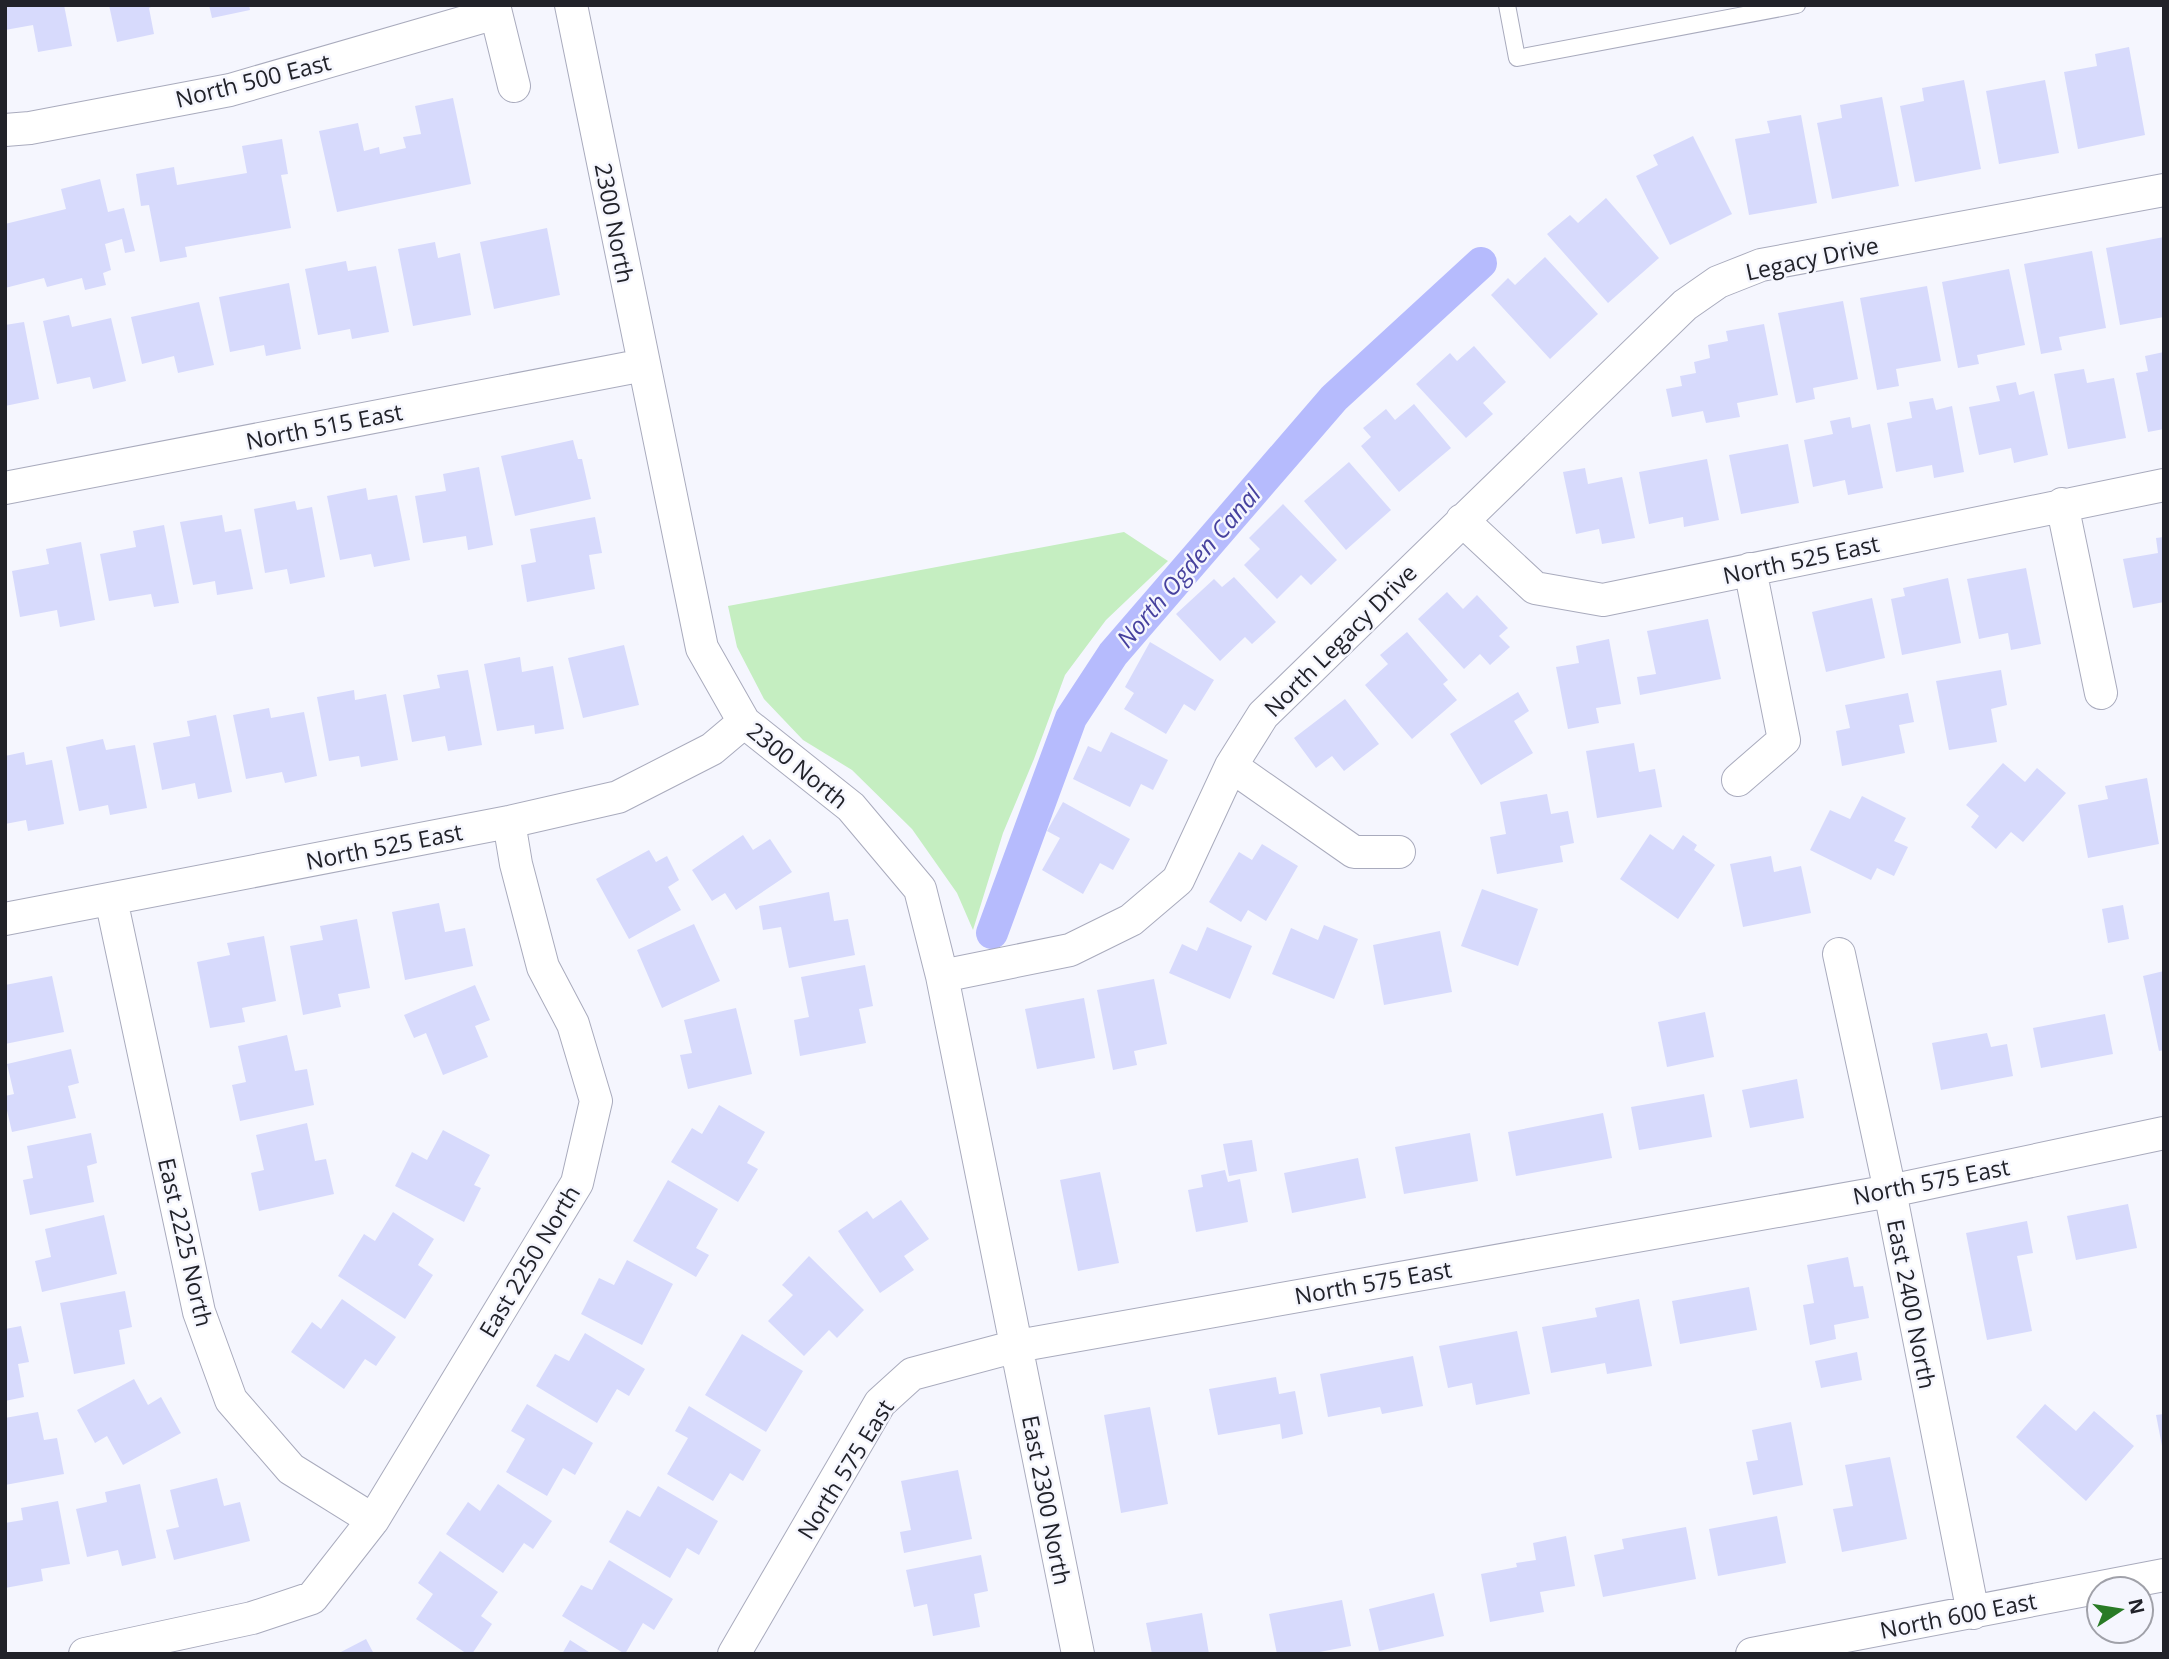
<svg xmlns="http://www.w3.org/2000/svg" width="2169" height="1659" font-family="'Open Sans',sans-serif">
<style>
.green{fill:#c5eec1}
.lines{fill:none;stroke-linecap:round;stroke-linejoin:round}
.canal{stroke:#b6bbfd;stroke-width:32}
.building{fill:#d7dafc}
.lane-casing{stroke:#a9abbd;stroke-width:18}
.street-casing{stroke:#a9abbd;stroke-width:34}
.lane{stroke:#fff;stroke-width:16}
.street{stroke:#fff;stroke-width:32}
.labels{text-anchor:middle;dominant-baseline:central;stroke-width:5;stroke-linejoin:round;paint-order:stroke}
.street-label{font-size:23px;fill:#212229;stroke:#f5f6fe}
.water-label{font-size:24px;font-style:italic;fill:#46419e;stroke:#f5f6fe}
</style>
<rect width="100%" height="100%" fill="#f5f6fe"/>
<path class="green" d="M1124,532L1168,561L1106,620L1065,675L1034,759L1003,833L973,930L957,893L912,829L852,770L803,740L764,699L737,647L728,606Z"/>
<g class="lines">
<path class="canal" d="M992,933L1071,718L1113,654L1334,398L1481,263"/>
</g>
<path class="building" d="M5,5H64L72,46L38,52L33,25L5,30Z
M109,5H155L149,8L154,34L117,42Z
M209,5H249L250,10L212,18Z
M2129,47L2145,135L2078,149L2064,72L2097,66L2095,54Z
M1964,80L1981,169L1915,182L1900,106L1924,101L1922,88Z
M2045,80L2059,153L1999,164L1986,91Z
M1882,97L1899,186L1832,199L1817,123L1842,118L1840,105Z
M453,98L471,184L337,212L319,131L358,123L364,151L379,147L380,154L406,148L403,137L421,134L415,106Z
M1801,115L1817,203L1749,215L1735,139L1770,133L1767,121Z
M1693,136L1732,214L1670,245L1636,176L1658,165L1653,155Z
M282,139L288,174L281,175L291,228L185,247L187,257L160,262L149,205L141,206L136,174L174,167L177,185L247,173L242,146Z
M100,179L108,212L124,208L135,251L125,253L122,239L105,244L111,270L103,273L106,285L85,290L82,278L47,287L44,278L5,288V224L66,209L61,189Z
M1606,198L1659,258L1608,303L1547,234L1570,215L1578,223Z
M547,228L560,295L494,309L480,242Z
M2164,237V317L2120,325L2106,248Z
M435,242L438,258L460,253L471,315L413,326L398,249Z
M2092,251L2106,328L2059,337L2062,350L2041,354L2024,264Z
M1545,257L1598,314L1550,359L1491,295L1508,278L1515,285Z
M346,261L348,271L376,266L389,332L352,339L350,329L318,335L305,269Z
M2009,269L2025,345L1977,355L1979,364L1958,368L1942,282Z
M289,283L301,349L266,356L264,345L230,352L219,297Z
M1927,286L1941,361L1896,369L1899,386L1877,390L1860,298Z
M1843,301L1858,379L1813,388L1815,399L1796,403L1778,313Z
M199,302L214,365L178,373L174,356L142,364L131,317Z
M69,315L72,327L111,318L126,381L93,389L90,377L57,384L43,321Z
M24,322L39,399L5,406V325Z
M1764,324L1778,395L1737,403L1740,417L1706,423L1703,411L1672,417L1666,389L1682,386L1680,376L1696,373L1694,362L1710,358L1708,345L1728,341L1726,331Z
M1474,346L1506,382L1483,403L1493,414L1466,438L1416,384L1450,353L1457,361Z
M2164,352V429L2148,432L2136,373L2148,371L2145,356Z
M2084,369L2087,383L2114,378L2126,438L2068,449L2054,374Z
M2016,382L2019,395L2034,391L2048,455L2014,463L2011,448L1979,455L1969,407L2000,401L1996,386Z
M1933,398L1936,410L1952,406L1964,472L1934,478L1932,465L1896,472L1887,423L1912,418L1909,402Z
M1414,404L1451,448L1399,492L1361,446L1371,437L1363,428L1386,409L1395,420Z
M1850,417L1852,428L1870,424L1883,488L1848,495L1845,480L1813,487L1804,440L1833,434L1830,421Z
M573,440L578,459H582L591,499L515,516L501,456Z
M1788,444L1799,503L1741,514L1729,455Z
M1707,459L1719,520L1684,527L1683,517L1649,524L1639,472Z
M1349,462L1391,510L1346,550L1304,501Z
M479,467L493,545L468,550L466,536L423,543L415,496L446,491L443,474Z
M1585,468L1588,484L1622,477L1635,538L1602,544L1599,529L1576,534L1563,472Z
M366,488L368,500L397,495L410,560L374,567L371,554L340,560L327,496Z
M295,501L297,510L312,507L325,577L290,584L287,569L265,573L254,509Z
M1283,504L1337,560L1311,585L1301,575L1277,599L1244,565L1260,549L1249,538Z
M222,515L225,532L241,529L253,589L217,595L215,581L193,585L180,522Z
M595,517L602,553L589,555L595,589L527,602L521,565L536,562L530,529Z
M164,525L179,603L154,607L151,594L109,601L100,554L136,547L133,531Z
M2164,537V602L2133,608L2123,559L2158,553L2156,538Z
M81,542L95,620L60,627L57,610L20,617L12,571L49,564L46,549Z
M2026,568L2041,644L2011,650L2008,633L1979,639L1967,579Z
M1234,577L1276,622L1252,644L1245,637L1220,661L1176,614L1214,579L1222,587Z
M1948,578L1961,643L1902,655L1891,599L1905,596L1903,588Z
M1447,592L1463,609L1477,595L1508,628L1499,636L1510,647L1490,665L1480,654L1464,669L1418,619Z
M1872,598L1885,658L1826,672L1812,612Z
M1708,619L1721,679L1640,695L1637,677L1656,674L1647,631Z
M1407,632L1448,680L1443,684L1457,700L1412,739L1365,685L1388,664L1380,655Z
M1609,639L1621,704L1596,708L1599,723L1568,729L1556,667L1579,663L1576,646Z
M1150,642L1214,680L1195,711L1184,704L1166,734L1124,709L1134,693L1125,687Z
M624,645L639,705L583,718L568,658Z
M520,657L522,672L553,666L564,729L535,734L534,725L497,731L484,664Z
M468,670L482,745L448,751L445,736L412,742L403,695L440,688L437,675Z
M2001,670L2007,705L1991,709L1997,742L1949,750L1936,681Z
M354,690L355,700L386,694L398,760L361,767L359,756L329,761L317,697Z
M1518,692L1529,711L1514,721L1533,753L1481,785L1450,734Z
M1908,693L1914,722L1899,725L1905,753L1842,766L1836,731L1850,728L1845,705Z
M1345,699L1379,744L1344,771L1332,756L1316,768L1294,738Z
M269,708L271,718L304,712L317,776L285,783L282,772L246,779L233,715Z
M216,715L232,792L198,799L195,783L162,790L153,743L190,736L187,721Z
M1111,732L1168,760L1153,790L1141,784L1130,807L1073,779L1088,746L1101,752Z
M103,739L106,750L135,745L147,808L110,815L108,805L79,811L66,747Z
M1634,743L1639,772L1655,769L1662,807L1597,818L1586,751Z
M24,752L26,765L52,760L64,824L28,831L26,820L5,824V756Z
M2003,763L2025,782L2037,768L2066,793L2023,842L2011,832L1996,849L1971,827L1979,816L1966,805Z
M2147,778L2159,844L2088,858L2078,805L2108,799L2105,786Z
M1547,794L1551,814L1568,811L1574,843L1560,846L1563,862L1497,874L1490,837L1506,834L1500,802Z
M1862,796L1906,818L1894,841L1908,847L1894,876L1877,868L1871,880L1810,850L1830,810L1850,819Z
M1063,802L1130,839L1113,870L1100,863L1083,894L1042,870L1060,838L1047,831Z
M1650,834L1673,850L1683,835L1697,845L1694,850L1715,865L1678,919L1620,879Z
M743,835L753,850L770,839L792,872L736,910L725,893L712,901L692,870Z
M1262,844L1298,866L1266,921L1248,910L1241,922L1209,902L1239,852L1252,860Z
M649,850L656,862L667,856L679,880L668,887L681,910L629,939L596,879Z
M1771,856L1774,872L1801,866L1811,913L1743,927L1730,864Z
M1482,889L1538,909L1518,966L1461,946Z
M829,892L834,921L848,919L855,955L789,968L781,927L763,930L759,906Z
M439,903L445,932L465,928L473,966L405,980L392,912Z
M2123,905L2129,939L2108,943L2102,909Z
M357,919L370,988L338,994L341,1007L303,1015L290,946L323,940L320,926Z
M694,924L720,981L662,1008L637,950Z
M1324,925L1358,939L1334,999L1272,974L1291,928L1318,940Z
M1207,927L1252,946L1230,999L1169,973L1182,944L1197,951Z
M1440,931L1452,992L1384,1005L1373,945Z
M264,936L276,1001L242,1008L245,1022L210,1028L197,962L230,955L227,943Z
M865,965L873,1006L859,1009L866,1043L800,1056L794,1020L809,1017L801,977Z
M2164,971V1050L2159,1051L2143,976Z
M52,976L64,1032L5,1044V985Z
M1154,979L1167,1044L1134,1051L1137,1065L1113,1070L1097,990Z
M475,985L490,1020L475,1026L488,1057L443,1075L426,1033L414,1038L404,1015Z
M1084,998L1095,1058L1037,1069L1025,1009Z
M736,1008L752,1074L688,1089L680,1055L692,1053L684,1020Z
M1705,1012L1714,1057L1667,1067L1658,1022Z
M2105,1014L2113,1054L2041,1068L2033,1028Z
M1987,1033L1991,1047L2007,1044L2013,1076L1941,1090L1932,1043Z
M287,1035L295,1071L307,1069L314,1105L240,1121L232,1085L246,1082L238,1046Z
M71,1049L79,1083L68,1086L76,1118L12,1132L5,1102V1096L14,1094L7,1064Z
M1797,1079L1804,1118L1750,1128L1742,1090Z
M1704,1094L1712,1137L1639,1150L1631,1107Z
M719,1105L765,1132L747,1163L758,1169L738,1202L671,1162L692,1128L702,1134Z
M1603,1113L1612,1158L1516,1176L1508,1132Z
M307,1123L315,1161L326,1159L334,1194L259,1211L251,1173L264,1170L256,1135Z
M443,1130L490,1155L474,1185L481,1188L464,1222L395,1186L412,1152L427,1160Z
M91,1133L97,1163L87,1166L94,1202L30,1215L23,1180L33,1178L27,1146Z
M1470,1133L1478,1181L1404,1194L1395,1147Z
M1252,1140L1257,1171L1229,1176L1223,1144Z
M1358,1158L1366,1198L1292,1213L1284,1173Z
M1225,1170L1228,1182L1240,1179L1248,1222L1196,1232L1188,1190L1203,1187L1201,1175Z
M1100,1172L1119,1263L1078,1271L1060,1180Z
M668,1180L718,1209L696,1248L709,1255L696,1277L633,1241Z
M901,1200L929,1239L904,1256L914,1270L880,1293L838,1231L867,1211L873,1219Z
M2128,1204L2137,1248L2076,1260L2067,1216Z
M393,1212L434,1239L418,1265L433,1275L405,1319L338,1276L364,1234L375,1241Z
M104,1215L117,1274L42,1292L35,1261L51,1257L45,1229Z
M2027,1221L2033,1253L2017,1256L2032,1331L1987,1340L1966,1233Z
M809,1256L864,1310L837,1338L829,1330L804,1356L768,1321L793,1295L782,1285Z
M1848,1257L1854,1287L1863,1286L1869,1318L1834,1325L1836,1339L1810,1345L1803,1305L1814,1303L1807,1265Z
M627,1260L673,1284L642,1345L581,1314L599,1278L614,1285Z
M1749,1287L1757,1330L1680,1344L1672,1301Z
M125,1291L132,1327L119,1330L125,1364L74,1374L60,1303Z
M342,1299L396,1337L376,1366L365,1359L344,1389L291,1352L312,1322L321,1329Z
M1639,1299L1652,1366L1607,1374L1605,1363L1551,1373L1542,1327L1597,1317L1595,1308Z
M21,1326L29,1362L18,1364L24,1397L5,1401V1329Z
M1517,1331L1530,1394L1476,1405L1472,1383L1448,1388L1439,1346Z
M585,1333L645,1369L629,1396L617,1389L597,1423L536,1386L555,1354L569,1361Z
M742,1334L803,1371L766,1432L705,1395Z
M1857,1352L1862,1380L1821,1388L1815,1361Z
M1413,1356L1423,1406L1382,1414L1380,1407L1328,1417L1320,1374Z
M1276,1377L1279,1394L1295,1391L1303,1434L1282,1439L1280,1424L1218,1435L1209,1389Z
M134,1379L148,1405L161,1397L181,1433L123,1465L107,1436L95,1443L77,1410Z
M527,1404L593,1443L575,1475L563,1468L547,1496L506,1472L525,1439L511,1431Z
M2045,1404L2076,1431L2094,1411L2134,1446L2086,1501L2016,1437Z
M689,1406L761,1450L743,1481L730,1473L713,1501L667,1474L688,1438L675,1431Z
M1150,1407L1168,1504L1121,1513L1104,1415Z
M38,1412L44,1440L57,1438L64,1474L5,1485V1418Z
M2164,1414V1446H2162L2156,1415Z
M1791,1422L1803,1485L1753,1495L1746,1462L1758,1460L1752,1430Z
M1890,1457L1907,1539L1842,1552L1833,1509L1853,1506L1845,1465Z
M958,1470L972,1539L904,1553L900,1532L911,1530L901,1481Z
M217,1478L224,1506L240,1502L250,1541L174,1560L166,1530L179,1527L170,1490Z
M140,1484L156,1558L122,1566L118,1550L87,1557L76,1509L107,1502L105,1492Z
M498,1484L552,1521L533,1549L524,1543L503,1573L446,1534L468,1502L480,1511Z
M658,1486L718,1521L699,1555L687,1548L670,1578L609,1542L627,1510L640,1517Z
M58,1501L70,1564L41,1569L43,1581L5,1588V1523L23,1520L21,1508Z
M1777,1516L1786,1563L1718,1576L1709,1529Z
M1686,1527L1696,1579L1603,1597L1594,1555L1624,1549L1622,1539Z
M1566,1536L1575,1586L1540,1592L1544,1612L1490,1622L1481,1574L1517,1567L1516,1563L1536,1560L1533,1543Z
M440,1551L498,1592L481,1616L492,1624L472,1654H467L416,1619L433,1594L418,1583Z
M981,1555L988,1591L974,1594L980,1627L933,1636L927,1604L914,1607L906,1570Z
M609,1560L673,1599L654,1630L643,1623L625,1654L562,1616L581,1585L592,1590Z
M1434,1593L1444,1636L1379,1651L1369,1609Z
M1342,1600L1351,1646L1309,1654H1277L1269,1614Z
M1202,1613L1209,1654H1152L1146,1623Z
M366,1639L374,1654H337Z
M570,1640L592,1654H562Z"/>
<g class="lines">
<g class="lane-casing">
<path id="lane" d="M1507,5L1517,58L1797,5"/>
</g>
<g class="street-casing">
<path id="street" d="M494,5L514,86
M571,5L702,648L744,722L851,807L920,889L942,976L1078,1654
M5,130L30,128L230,90L496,13
M5,488L644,365
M2062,504L2101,693
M1462,520L1535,588L1603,600L2164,485
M1231,766L1354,852H1399
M1738,780L1784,740L1750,569
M111,899L199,1312L231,1400L291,1469L373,1520
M5,919L509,822L618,797L712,749L744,722
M1839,954L1890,1191L1973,1613
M942,976L1070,950L1131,920L1178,880L1231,766L1263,715L1685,305L1718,282L1761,265L2164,190
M85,1654L252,1618L312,1598L373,1520L577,1183L596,1101L573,1024L543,967L516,864L509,822
M734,1654L880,1403L912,1374L1017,1346L1890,1191L2164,1133
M1752,1654L2164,1575"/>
</g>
<use href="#lane" class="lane"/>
<use href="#street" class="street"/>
</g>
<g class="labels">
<g class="street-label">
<text transform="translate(253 80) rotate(-14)">North 500 East</text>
<text transform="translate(615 223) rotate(79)">2300 North</text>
<text transform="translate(1812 258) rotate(-12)">Legacy Drive</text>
<text transform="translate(324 426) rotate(-11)">North 515 East</text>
<text transform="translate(1801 559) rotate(-12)">North 525 East</text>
<text transform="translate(1340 640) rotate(-45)">North Legacy Drive</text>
<text transform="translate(798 765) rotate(39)">2300 North</text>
<text transform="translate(384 846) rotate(-11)">North 525 East</text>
<text transform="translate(1931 1181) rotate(-11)">North 575 East</text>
<text transform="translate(186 1242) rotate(77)">East 2225 North</text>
<text transform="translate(529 1261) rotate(-59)">East 2250 North</text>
<text transform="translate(1373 1282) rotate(-10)">North 575 East</text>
<text transform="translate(1912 1304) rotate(79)">East 2400 North</text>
<text transform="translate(845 1469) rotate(-58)">North 575 East</text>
<text transform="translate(1047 1500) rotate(79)">East 2300 North</text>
<text transform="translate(1958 1615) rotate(-11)">North 600 East</text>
</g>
<g class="water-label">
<text transform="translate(1188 566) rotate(-49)">North Ogden Canal</text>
</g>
</g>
<rect width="2169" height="1659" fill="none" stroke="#212229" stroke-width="14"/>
<g transform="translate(2120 1610) rotate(78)"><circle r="33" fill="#f5f6fe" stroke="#a0a1a9" stroke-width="2"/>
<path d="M0-5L12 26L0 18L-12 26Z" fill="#297b26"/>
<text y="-10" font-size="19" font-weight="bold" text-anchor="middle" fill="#212229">N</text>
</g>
</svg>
